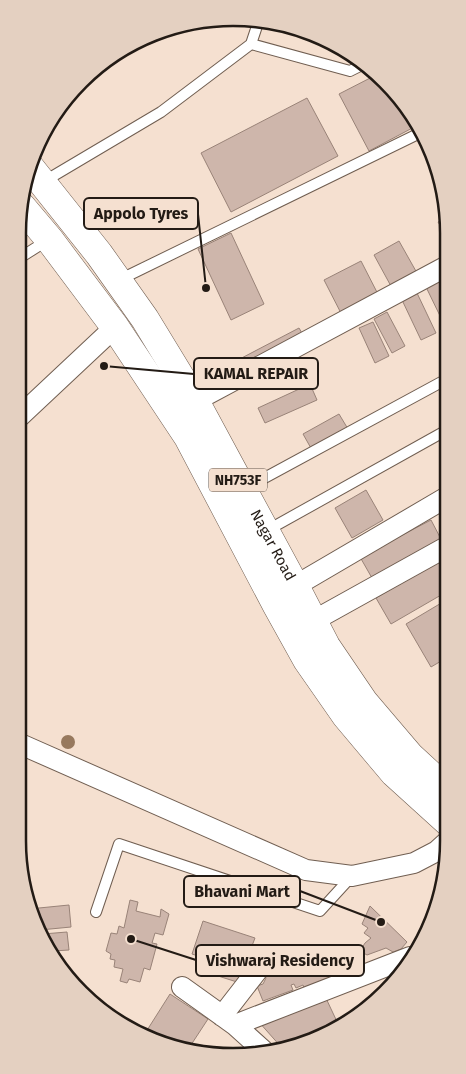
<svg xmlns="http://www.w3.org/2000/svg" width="466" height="1074" font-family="'Fira Sans',sans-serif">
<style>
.building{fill:#ceb6ab;stroke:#998378}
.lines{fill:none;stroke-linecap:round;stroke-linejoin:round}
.lane-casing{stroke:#705e51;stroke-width:12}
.street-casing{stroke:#705e51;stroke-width:22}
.highway-casing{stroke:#705e51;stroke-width:29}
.lane{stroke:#fff;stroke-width:10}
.street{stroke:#fff;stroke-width:20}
.highway{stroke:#fff;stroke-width:28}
.tree{fill:#97795e}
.labels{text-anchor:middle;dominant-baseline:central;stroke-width:4;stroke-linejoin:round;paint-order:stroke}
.shield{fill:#f5e0d0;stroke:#62564d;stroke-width:1}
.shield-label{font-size:14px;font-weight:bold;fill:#231b15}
.street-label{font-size:15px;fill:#231b15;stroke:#f5e0d0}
.rim{fill:none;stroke:#231b15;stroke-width:2.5}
.leader{fill:none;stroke:#231b15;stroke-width:2}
.callout-dot{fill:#231b15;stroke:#f5e0d0;stroke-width:2}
.callout{fill:#f5e0d0;stroke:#231b15;stroke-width:2}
.callout-label{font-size:16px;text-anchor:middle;font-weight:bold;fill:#231b15}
</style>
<rect width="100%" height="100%" fill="#f5e0d0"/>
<path class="building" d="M376,75L395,91L418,125L369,151L339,94Z
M307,98L338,156L231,212L201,153Z
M447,217V237L438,222Z
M231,233L264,304L231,320L198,249Z
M399,241L417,273L392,288L374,255Z
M361,261L381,300L344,319L324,280Z
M445,278L447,282V321L443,322L426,287Z
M417,293L436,333L421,340L402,300Z
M387,312L405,346L392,353L374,319Z
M373,322L389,356L375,363L359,328Z
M299,328L306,340L240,374L234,362Z
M310,384L317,400L265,423L258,408Z
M339,414L348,429L312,450L303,434Z
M366,490L383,520L352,538L335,508Z
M431,520L442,541L372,578L360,557Z
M439,561L448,576V591L391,624L376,598Z
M448,599V639L446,640L448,644V657L431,667L406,624Z
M130,900L138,902L136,911L160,917L161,909L169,914L163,935L155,933L152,943L157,944L150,970L144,968L140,982L129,979L127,983L120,981L123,969L114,967L115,960L110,959L111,954L106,951L111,933L117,934L119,926L124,928Z
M69,905L71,927L40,930L29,909Z
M370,906L407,942L401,949L393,952L386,948L367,955L360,951L365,943L371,938L364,933L368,928L362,924Z
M203,921L255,938L250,951L247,950L237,982L215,975L218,965L203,960L204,958L192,954Z
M67,932L69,950L53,951L43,934Z
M295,954L297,960L305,957L308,965L323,959L331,980L305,990L303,985L296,988L294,984L291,985L293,990L263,1001L257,986L263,984L266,978L264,972L275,968L272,962Z
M170,994L208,1019L187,1051L144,1035Z
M324,994L340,1028L282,1048L258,1021Z"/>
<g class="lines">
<g class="lane-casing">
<path id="lane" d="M251,44L258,23
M43,182L161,112L251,44L350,71L364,64
M18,259L48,240
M119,280L422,132
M244,489L447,379
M266,531L447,430
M96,912L119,844L320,911L352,876"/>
</g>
<g class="street-casing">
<path id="street" d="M195,401L447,266
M18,418L115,327
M295,586L447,497
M313,621L448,546
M18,743L306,870L352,876L414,863L437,851L448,841
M182,987L235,1025L266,1053
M222,1016L260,967
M235,1025L410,957"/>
</g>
<g class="highway-casing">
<g id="highway">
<path id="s1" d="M29,166L99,254L145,319L195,401L295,586L326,646L364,702L410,756L448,791"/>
<path d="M22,207L49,239L115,327L188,437L277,606L307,660L346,716L394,773L448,822"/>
</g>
</g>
<use href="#lane" class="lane"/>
<use href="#street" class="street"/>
<use href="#highway" class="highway"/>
</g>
<circle class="tree" cx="68" cy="742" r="7"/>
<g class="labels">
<rect class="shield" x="209" y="468.5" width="58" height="23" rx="4"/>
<g class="shield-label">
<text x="238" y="480">NH753F</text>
</g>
<g class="street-label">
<text stroke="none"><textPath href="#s1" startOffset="452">Nagar Road</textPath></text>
</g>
</g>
<path d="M0 0H466V1074H0ZM233 26H233A207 207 0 0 1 440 233V841A207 207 0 0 1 233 1048H233A207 207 0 0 1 26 841V233A207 207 0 0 1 233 26Z" fill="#e4d0c1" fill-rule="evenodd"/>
<path class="rim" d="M233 26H233A207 207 0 0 1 440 233V841A207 207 0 0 1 233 1048H233A207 207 0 0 1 26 841V233A207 207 0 0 1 233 26Z"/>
<path class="leader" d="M206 288L198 214M104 366L194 374M381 922L300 891M131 939L196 960"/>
<g class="callout-dot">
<circle cx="206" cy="288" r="5"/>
<circle cx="104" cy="366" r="5"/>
<circle cx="381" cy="922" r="5"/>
<circle cx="131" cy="939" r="5"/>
</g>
<g class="callout">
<rect x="84" y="198" width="114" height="31" rx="5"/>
<rect x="194" y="358" width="124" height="31" rx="5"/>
<rect x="184" y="876" width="116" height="31" rx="5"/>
<rect x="196" y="945" width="168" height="31" rx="5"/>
</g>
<g class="callout-label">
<text x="141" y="219">Appolo Tyres</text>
<text x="256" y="379">KAMAL REPAIR</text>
<text x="242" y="897">Bhavani Mart</text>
<text x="280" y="966">Vishwaraj Residency</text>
</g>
</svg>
